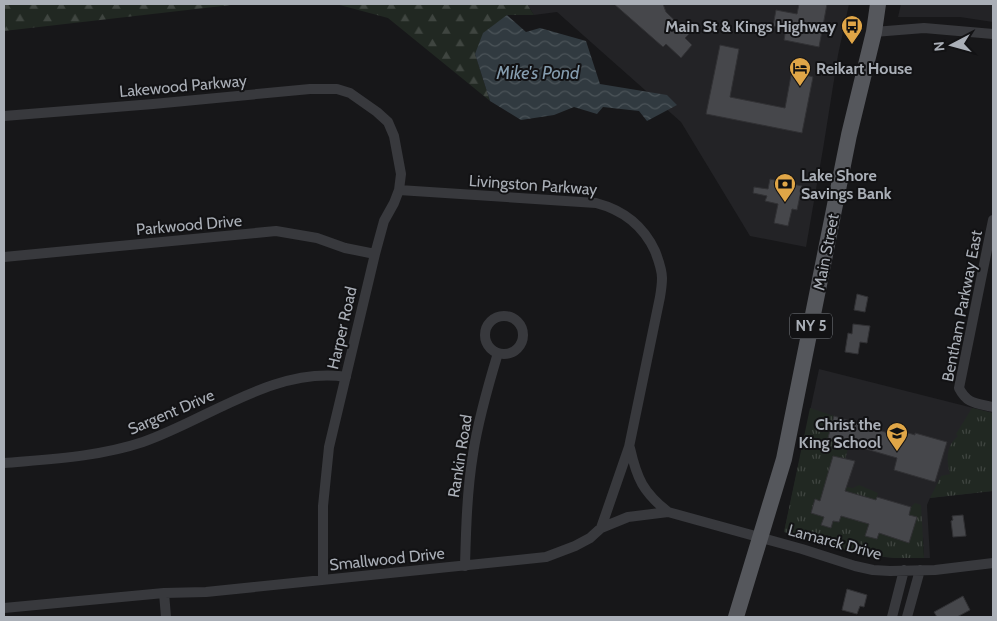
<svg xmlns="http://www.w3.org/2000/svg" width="997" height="621" font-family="Cabin,sans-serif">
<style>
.built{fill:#232326}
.grass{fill:url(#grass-tufts)}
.forest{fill:url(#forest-firs)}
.water{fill:url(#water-waves)}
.building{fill:#46474b;stroke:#313134}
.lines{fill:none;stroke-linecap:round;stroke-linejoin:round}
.minor{stroke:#38393d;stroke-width:10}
.primary{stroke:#55575c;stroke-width:16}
.labels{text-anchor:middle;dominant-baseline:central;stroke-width:4;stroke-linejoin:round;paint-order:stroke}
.shield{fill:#121214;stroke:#7c8086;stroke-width:1}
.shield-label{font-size:15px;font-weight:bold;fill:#aaafb7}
.poi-label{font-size:16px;font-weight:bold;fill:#aaafb7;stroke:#121214;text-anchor:end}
.street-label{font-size:16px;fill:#aaafb7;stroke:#121214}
.water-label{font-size:18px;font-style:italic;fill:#859daf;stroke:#121214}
</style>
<defs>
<pattern id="grass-tufts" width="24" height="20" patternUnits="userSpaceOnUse" patternTransform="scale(1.25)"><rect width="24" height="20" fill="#212822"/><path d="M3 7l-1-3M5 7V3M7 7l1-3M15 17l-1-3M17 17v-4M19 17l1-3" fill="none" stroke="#3f4540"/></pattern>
<pattern id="forest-firs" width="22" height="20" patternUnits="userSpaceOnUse" patternTransform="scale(1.25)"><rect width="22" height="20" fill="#212822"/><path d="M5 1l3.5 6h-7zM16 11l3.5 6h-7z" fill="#3f4540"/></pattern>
<pattern id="water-waves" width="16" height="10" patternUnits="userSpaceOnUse" patternTransform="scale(1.25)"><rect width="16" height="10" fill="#313a40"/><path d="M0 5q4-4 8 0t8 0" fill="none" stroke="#4c5459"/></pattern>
</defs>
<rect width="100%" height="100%" fill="#171719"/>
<path class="built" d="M527,4H849L838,55L823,149L806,247L750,236L681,122L557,12L534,15Z
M901,4H993V22L960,17H898Z
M819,369L993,413V491L930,498L927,505L930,558H924L923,537V558H895L864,555L784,532Z"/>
<path class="grass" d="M810,408L834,416L828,438L849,444L845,460L820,501L815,499L811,513L824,517L822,525L831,528L833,521L839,522L841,516L869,524L866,536L877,539L879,533L909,542L916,517L909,515L911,507L915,503L921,505L924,558H895L864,555L784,532Z
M972,408L993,413V491L930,498L941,476L950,474C946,460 946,446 958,436L956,434Z
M859,485L878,493L876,500L845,491L847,487L853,488Z"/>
<path class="forest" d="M4,4H240L4,31Z
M336,4H527L534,15H507L475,54L490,101L388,18Z"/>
<path class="water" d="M507,15L526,32L540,28L586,41L600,84L667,95L677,105L647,121L639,111L603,107L597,114L574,107L554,115L521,120L490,101L475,54L483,33Z"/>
<path class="building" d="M614,4H663L666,12L689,34L685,38L692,45L681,58L666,44L663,47Z
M799,4H827L819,47L784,40L786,28L773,26L776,10L797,14Z
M720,45L739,49L730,97L785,108L792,70L796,71L798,59L808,61L806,75L813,77L802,133L706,114Z
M770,179L802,186L797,210L792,209L788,226L774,223L778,204L765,201L767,196L753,193L754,187L768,189Z
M857,294L868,297L865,312L854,310Z
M853,324L870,326L867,343L860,342L858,354L845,352L848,333L852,334Z
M834,416L904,438L905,432L915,435V433L947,442L935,482L894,470L897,458L828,438Z
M833,456L855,461L845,491L876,500L877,497L911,507L909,515L917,517L909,543L879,533L877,539L865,536L869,524L841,516L839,522L833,521L831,528L821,525L824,517L811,513L815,499L820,501Z
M963,515L966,536L953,537L951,521L953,520L952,516Z
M847,589L867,595L864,607L860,606L857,614L842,610Z
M963,596L970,610L957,617H937L934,612Z"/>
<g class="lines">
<path class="minor" d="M874,32L924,28L993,34
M4,116L153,104L310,89H337L350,93L377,112L388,122L394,136L401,174L399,190L394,203L384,221L375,254L329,447L323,506V580
M399,190L596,203C623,210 643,225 655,251C658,259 662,269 662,278C662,284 661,291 660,297L629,447L601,528
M993,220L959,388C967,404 976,403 993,407
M4,257L276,231L317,238L345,248L375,254
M485 335a19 19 0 1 1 38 0a19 19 0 1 1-38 0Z
M630,448C637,479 643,492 668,512
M4,463C50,459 98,457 143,442C207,420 275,366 346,377
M465,566C466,529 467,491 473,454C478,420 488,386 498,353
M164,593L166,617
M4,608L164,593L206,592L546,557L575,546L590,538L601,528L628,517L668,512L802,549L855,566L873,570L890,571L935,570L993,563
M892,617L904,570
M907,617L920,570"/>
<path class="primary" d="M736,617L784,459L849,135L874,32L878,4"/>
</g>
<defs>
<g id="bus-pin" transform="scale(1.125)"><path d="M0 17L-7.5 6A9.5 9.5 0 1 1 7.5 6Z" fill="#e0a647" stroke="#121214"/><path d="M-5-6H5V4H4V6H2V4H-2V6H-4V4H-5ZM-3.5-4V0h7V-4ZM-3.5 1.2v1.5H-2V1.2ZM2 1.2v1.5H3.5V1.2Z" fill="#111"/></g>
<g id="hotel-pin" transform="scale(1.125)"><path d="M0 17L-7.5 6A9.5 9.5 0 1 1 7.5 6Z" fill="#e0a647" stroke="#121214"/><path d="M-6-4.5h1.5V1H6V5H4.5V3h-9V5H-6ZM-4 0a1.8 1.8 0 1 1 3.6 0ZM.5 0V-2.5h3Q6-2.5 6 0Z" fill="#111"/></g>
<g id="bank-pin" transform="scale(1.125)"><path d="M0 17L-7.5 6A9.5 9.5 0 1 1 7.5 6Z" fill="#e0a647" stroke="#121214"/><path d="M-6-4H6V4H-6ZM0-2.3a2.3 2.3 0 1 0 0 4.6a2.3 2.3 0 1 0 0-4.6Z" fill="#111"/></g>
<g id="school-pin" transform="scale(1.125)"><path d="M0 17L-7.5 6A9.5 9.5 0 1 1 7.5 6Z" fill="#e0a647" stroke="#121214"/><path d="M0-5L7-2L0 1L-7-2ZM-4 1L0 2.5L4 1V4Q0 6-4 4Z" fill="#111"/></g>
</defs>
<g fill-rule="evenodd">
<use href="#bus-pin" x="852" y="26"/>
<use href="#hotel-pin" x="800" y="68"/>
<use href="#bank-pin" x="785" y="184"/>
<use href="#school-pin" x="897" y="433"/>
</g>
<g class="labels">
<rect class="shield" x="790" y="313.5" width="42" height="25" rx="4"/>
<g class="shield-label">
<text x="811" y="326">NY 5</text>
</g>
<g class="poi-label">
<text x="836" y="26">Main St &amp; Kings Highway</text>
<text x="816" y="68" text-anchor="start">Reikart House</text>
<text x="801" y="175" text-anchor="start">Lake Shore<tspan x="801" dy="18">Savings Bank</tspan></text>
<text x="881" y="424">Christ the<tspan x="881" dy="18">King School</tspan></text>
</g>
<g class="street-label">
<text transform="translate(183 86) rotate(-5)">Lakewood Parkway</text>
<text transform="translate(533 185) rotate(4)">Livingston Parkway</text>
<text transform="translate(189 225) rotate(-5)">Parkwood Drive</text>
<text transform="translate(826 252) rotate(-79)">Main Street</text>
<text transform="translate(962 306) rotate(-79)">Bentham Parkway East</text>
<text transform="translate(342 328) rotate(-77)">Harper Road</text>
<text transform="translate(171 412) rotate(-23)">Sargent Drive</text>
<text transform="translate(460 456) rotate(-81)">Rankin Road</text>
<text transform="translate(835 542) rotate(15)">Lamarck Drive</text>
<text transform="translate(387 559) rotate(-6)">Smallwood Drive</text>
</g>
<g class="water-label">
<text x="538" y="73">Mike's Pond</text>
</g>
</g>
<rect width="997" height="621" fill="none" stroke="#aaafb7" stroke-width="10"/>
<g transform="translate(952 45) rotate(264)" stroke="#121214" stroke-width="4" paint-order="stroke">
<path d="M0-4L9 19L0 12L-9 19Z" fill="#aaafb7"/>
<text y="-8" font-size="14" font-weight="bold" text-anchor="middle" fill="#aaafb7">N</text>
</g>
</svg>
